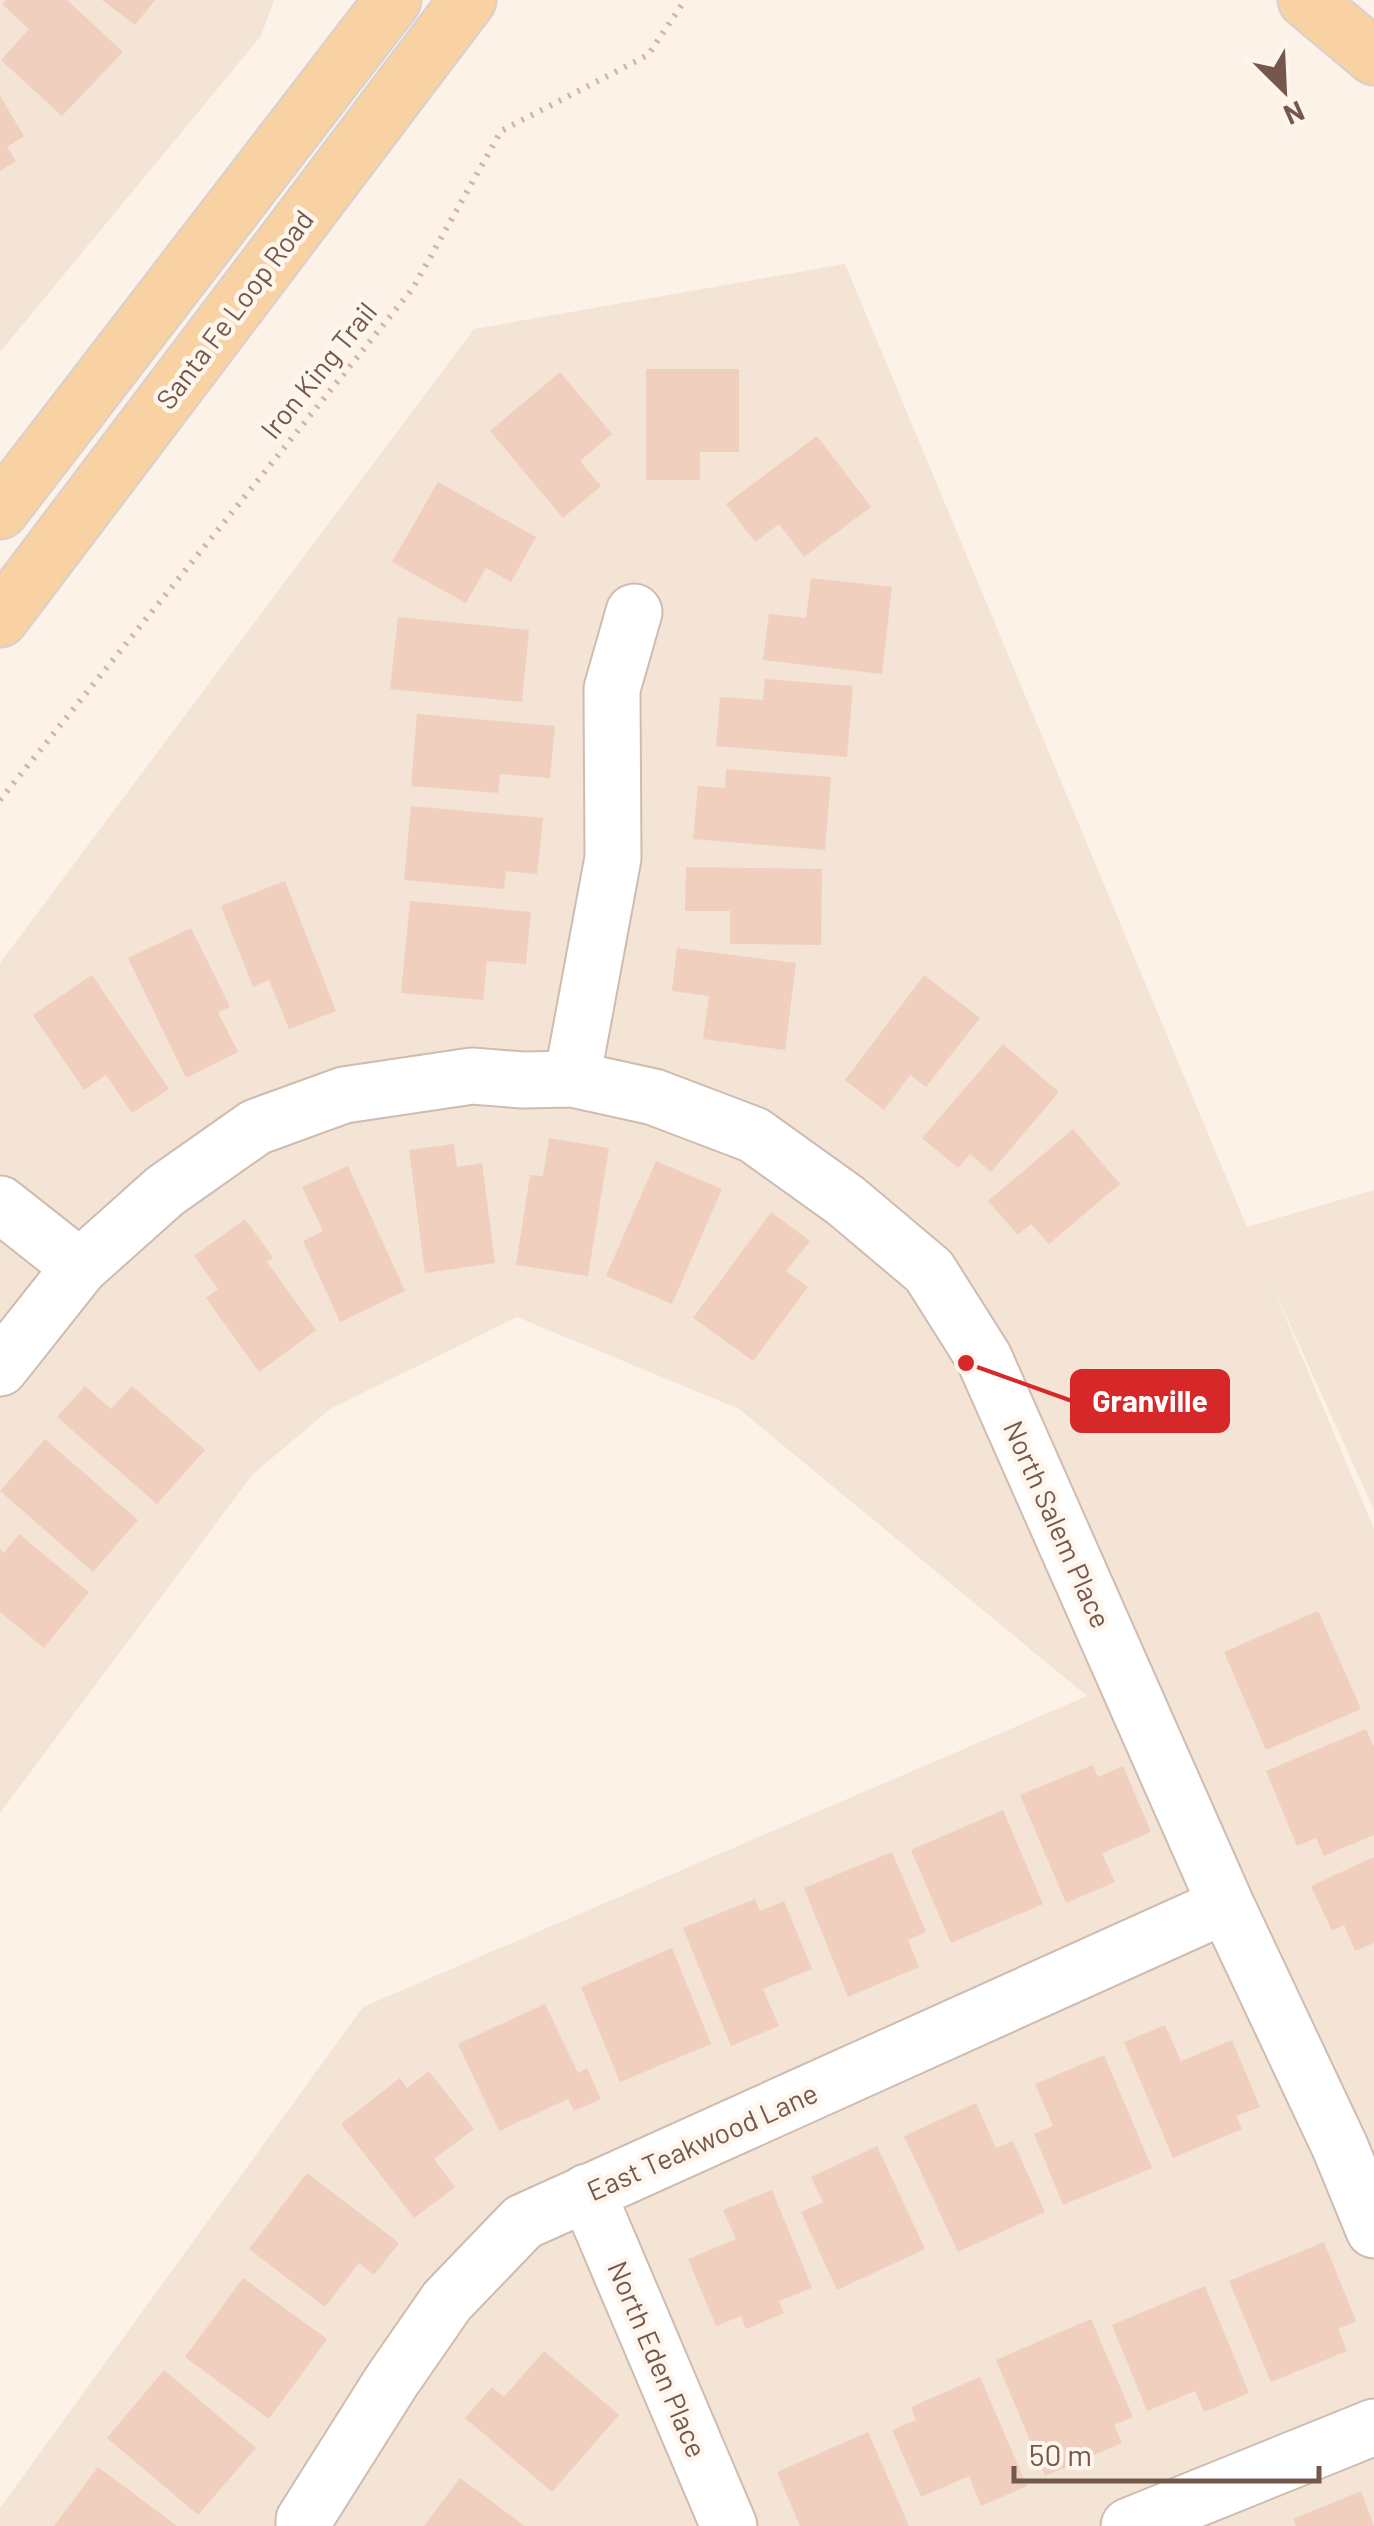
<svg xmlns="http://www.w3.org/2000/svg" width="1374" height="2526" font-family="Barlow,sans-serif">
<style>
.residential{fill:#f3e4d5}
.building{fill:#f0cfbf}
.lines{fill:none;stroke-linecap:round;stroke-linejoin:round}
.minor-casing{stroke:#cfbcb0;stroke-width:59}
.major-casing{stroke:#d8d0cd;stroke-width:59}
.path{stroke:#d5b3a2;stroke-width:6;stroke-dasharray:2.5 8;stroke-linecap:butt}
.minor{stroke:#fff;stroke-width:55}
.major{stroke:#f8d2a2;stroke-width:55}
.labels{text-anchor:middle;dominant-baseline:central;stroke-width:9;stroke-linejoin:round;paint-order:stroke}
.street-label{font-size:28px;fill:#74584c;stroke:#fef6ed}
.leader{fill:none;stroke:#d62828;stroke-width:4}
.callout-dot{fill:#d62828;stroke:#fef6ed;stroke-width:4}
.callout{fill:#d62828;stroke:#d62828;stroke-width:4}
.callout-label{font-size:30px;text-anchor:middle;font-weight:bold;fill:#fff}
</style>
<rect width="100%" height="100%" fill="#fcf2e7"/>
<path class="residential" d="M0,0H274L261,36L0,352Z
M845,264L1247,1227L1374,1190V1510L1272,1285L1374,1529V2526H0V2508L363,2007L1087,1696L739,1409L517,1317L330,1409L252,1475L0,1813V963L474,329Z"/>
<path class="building" d="M6,0H67L123,52L62,116L1,60L29,29L2,4Z
M102,0H155L135,25Z
M0,96L24,136L7,147L16,161L0,171Z
M646,369H739V452H700V480H646Z
M560,372L612,434L580,461L601,486L563,518L490,431Z
M817,436L871,507L804,557L779,524L755,542L726,504Z
M438,482L536,537L511,582L486,568L466,603L392,562Z
M811,578L892,587L882,674L763,660L769,614L806,618Z
M398,617L529,630L522,702L390,689Z
M765,679L853,686L847,757L716,746L720,697L763,700Z
M417,714L555,726L550,778L500,774L498,793L411,786Z
M726,769L831,777L825,850L693,839L698,786L725,788Z
M411,806L543,818L537,874L506,871L504,889L404,880Z
M686,867L822,869L821,945L730,944V911H685Z
M285,881L336,1011L289,1029L269,980L253,987L221,906Z
M410,901L531,912L526,964L487,961L483,1000L401,993Z
M191,928L230,1007L218,1012L238,1052L186,1078L128,958Z
M677,948L796,963L785,1050L703,1039L709,996L672,991Z
M92,975L169,1089L132,1113L106,1075L84,1090L33,1015Z
M924,975L980,1018L926,1087L910,1075L884,1110L845,1080Z
M1003,1044L1059,1092L991,1172L970,1154L958,1168L922,1138Z
M1073,1129L1120,1184L1049,1244L1031,1224L1018,1235L988,1201Z
M549,1138L609,1148L588,1276L516,1265L530,1175L543,1176Z
M454,1144L457,1167L482,1163L495,1263L425,1273L409,1150Z
M656,1161L722,1189L672,1304L606,1276Z
M348,1166L405,1291L340,1322L303,1241L323,1231L302,1187Z
M771,1212L810,1241L786,1271L808,1287L753,1361L693,1318Z
M245,1219L273,1258L267,1262L316,1330L259,1372L206,1298L218,1289L194,1256Z
M85,1386L111,1409L132,1386L205,1450L157,1504L57,1417Z
M45,1439L138,1520L93,1572L0,1491Z
M19,1534L89,1592L44,1648L0,1612V1549L4,1553Z
M1318,1611L1361,1709L1266,1750L1224,1652Z
M1366,1729L1374,1747V1835L1324,1856L1316,1838L1297,1846L1266,1771Z
M1093,1765L1098,1777L1123,1766L1151,1832L1102,1853L1115,1882L1066,1903L1020,1795Z
M1003,1810L1043,1904L951,1943L911,1850Z
M892,1852L926,1932L908,1940L919,1967L848,1997L804,1888Z
M1374,1857V1943L1355,1951L1344,1925L1332,1931L1311,1886Z
M755,1899L760,1911L784,1901L812,1969L763,1989L779,2026L731,2046L683,1928Z
M672,1948L711,2044L620,2082L581,1987Z
M545,2004L578,2073L587,2068L601,2099L574,2111L568,2099L499,2131L458,2044Z
M1165,2025L1181,2061L1232,2040L1260,2107L1236,2116L1242,2129L1173,2158L1124,2042Z
M1104,2055L1152,2168L1063,2205L1034,2134L1053,2126L1035,2084Z
M429,2071L474,2129L434,2159L455,2187L414,2218L341,2124L400,2078L407,2088Z
M976,2103L996,2148L1013,2141L1045,2212L958,2252L904,2136Z
M877,2146L925,2249L837,2290L801,2212L823,2202L811,2177Z
M307,2173L399,2243L374,2275L359,2263L325,2307L249,2249Z
M772,2190L812,2288L779,2301L784,2313L746,2329L741,2316L716,2326L688,2259L736,2239L723,2210Z
M1324,2242L1356,2321L1338,2329L1347,2351L1271,2382L1229,2281Z
M243,2278L327,2339L269,2419L185,2357Z
M1205,2286L1249,2393L1204,2412L1195,2391L1147,2411L1112,2325Z
M1091,2319L1133,2417L1114,2425L1122,2443L1045,2476L996,2360Z
M544,2351L619,2415L552,2492L465,2418L492,2387L504,2397Z
M164,2370L256,2448L198,2515L107,2438Z
M980,2377L1027,2486L981,2506L969,2476L921,2497L892,2430L916,2420L911,2407Z
M868,2432L909,2526H800L777,2472Z
M98,2467L177,2526H54Z
M460,2478L525,2526H424Z
M1361,2491L1374,2526H1296L1293,2519Z"/>
<g class="lines">
<g class="minor-casing">
<path id="minor" d="M572,1079L613,858L612,689L634,612
M0,1204L80,1267
M0,1368L80,1267L165,1191L256,1127L344,1095L472,1076L523,1080L572,1079L654,1097L754,1135L846,1201L929,1271L984,1358L1226,1905L1340,2147L1374,2230
M587,2192L729,2526
M304,2526V2520L391,2382L447,2301L523,2222L1226,1905
M1129,2526L1374,2427"/>
</g>
<g class="major-casing">
<path id="major" d="M1306,0L1374,57
M0,511L393,0
M0,619L468,0"/>
</g>
<path class="path" d="M0,800L413,288L501,131L648,55L685,0"/>
<use href="#minor" class="minor"/>
<use href="#major" class="major"/>
</g>
<g class="labels">
<g class="street-label">
<text transform="translate(234 309) rotate(-53)">Santa Fe Loop Road</text>
<text transform="translate(318 370) rotate(-51)">Iron King Trail</text>
<text transform="translate(1058 1524) rotate(66)">North Salem Place</text>
<text transform="translate(702 2141) rotate(-24)">East Teakwood Lane</text>
<text transform="translate(658 2359) rotate(67)">North Eden Place</text>
</g>
</g>
<path class="leader" d="M966 1363L1072 1401"/>
<circle class="callout-dot" cx="966" cy="1363" r="10"/>
<rect class="callout" x="1072" y="1371" width="156" height="60" rx="10"/>
<g class="callout-label">
<text x="1150" y="1412">Granville</text>
</g>
<g transform="translate(1284 90) rotate(156)" stroke="#fef6ed" stroke-width="8" paint-order="stroke">
<path d="M0-8L18 38L0 25L-18 38Z" fill="#74584c"/>
<text y="-15" font-size="28" font-weight="bold" text-anchor="middle" fill="#74584c">N</text>
</g>
<path d="M1014 2466v15h305v-15" fill="none" stroke="#74584c" stroke-width="5"/>
<text x="1029" y="2466" font-size="30" fill="#74584c" stroke="#fef6ed" stroke-width="8" paint-order="stroke">50 m</text>
</svg>
